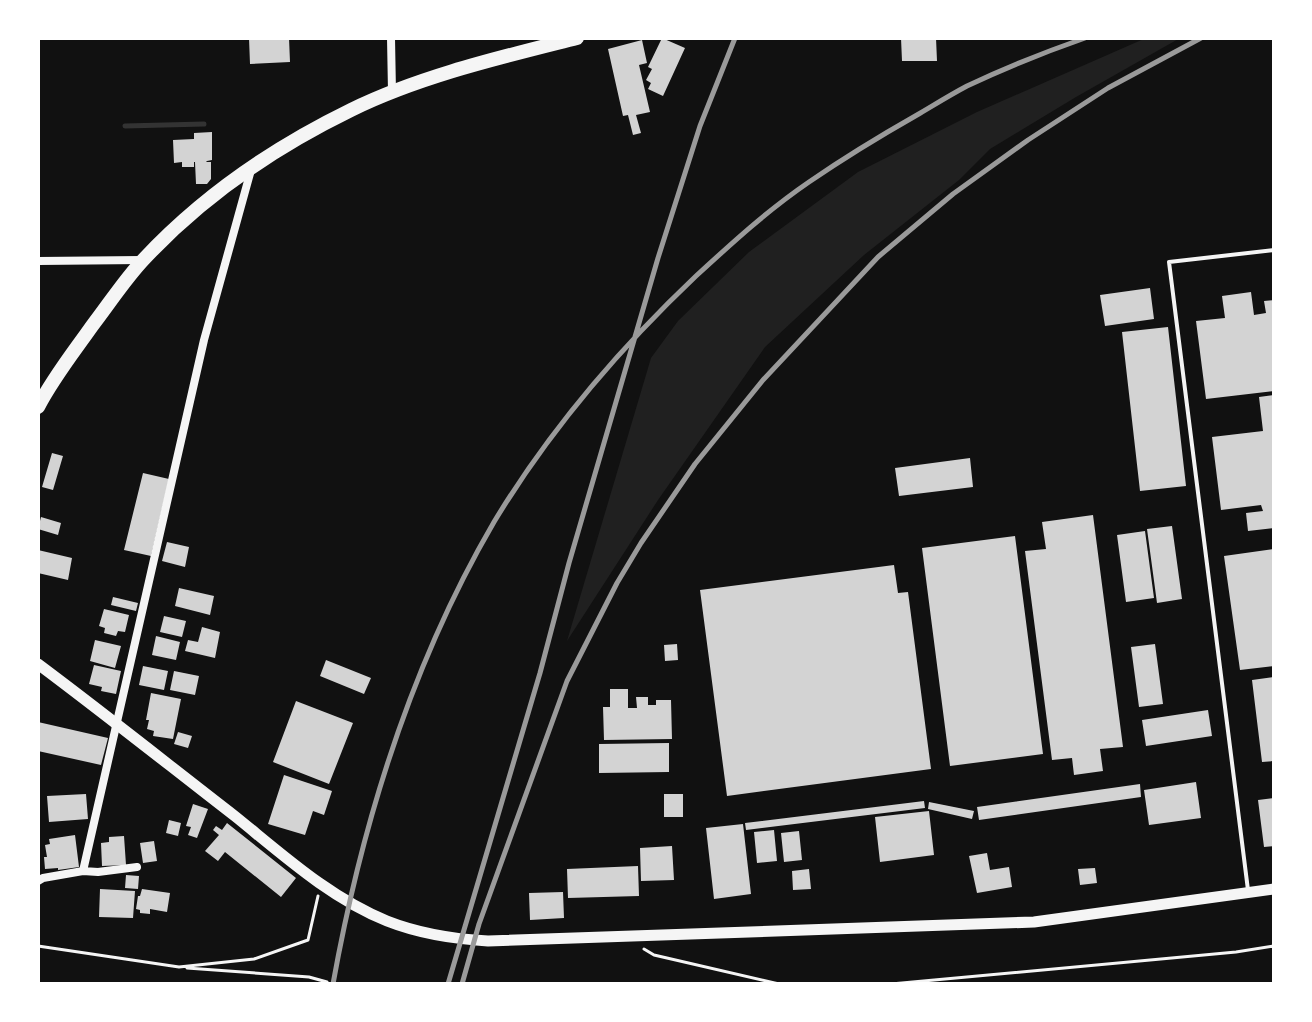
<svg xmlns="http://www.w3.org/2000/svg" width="1312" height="1022" font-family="'Titillium Web',sans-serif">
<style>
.green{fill:#202020}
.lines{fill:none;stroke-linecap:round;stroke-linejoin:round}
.stream{stroke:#333;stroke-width:5}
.building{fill:#d3d3d3}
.path{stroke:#f5f5f5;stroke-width:3}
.service{stroke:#f5f5f5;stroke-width:4}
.minor{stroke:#f5f5f5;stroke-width:8}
.tertiary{stroke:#f5f5f5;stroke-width:11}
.primary{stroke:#f5f5f5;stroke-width:14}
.rail{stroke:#9a9a9a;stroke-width:5}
</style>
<rect width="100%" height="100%" fill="#111"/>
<path class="green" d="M1146,38H1180L1076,97L990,149L959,180L864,255L765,347L658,500L567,641L651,358L678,321L749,252L858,172L977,112Z"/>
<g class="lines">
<path class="stream" d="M125,126L204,124"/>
</g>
<path class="building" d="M249,38H289L290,62L250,64Z
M662,38L685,48L663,96L648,89L651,83L646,80L652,69L648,67Z
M901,38H936L937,61H902Z
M642,40L647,63L639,65L650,112L636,115L641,133L633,135L628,115L623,116L608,49Z
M212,132V160L207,161L206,162H211V179L207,184H196L195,162H194V167H182V162L174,163L173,140L194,139V133Z
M1150,288L1154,319L1105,326L1100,295Z
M1251,292L1254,315L1266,313L1264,301L1274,300V391L1206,399L1196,321L1225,318L1222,296Z
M1168,327L1186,486L1140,491L1122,332Z
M1274,395V528L1248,531L1246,513L1263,511L1261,505L1221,510L1212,437L1263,431L1259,397Z
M52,453L63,456L53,490L42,487Z
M970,458L973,487L899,496L895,468Z
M143,473L169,479L151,556L124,550Z
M1093,515L1123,747L1100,749L1103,771L1074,775L1072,758L1052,760L1025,551L1046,549L1042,522Z
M41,517L61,523L58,535L38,529Z
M1172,526L1182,599L1157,603L1147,529Z
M1145,531L1154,598L1126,602L1117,535Z
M1015,536L1043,754L950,766L922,548Z
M167,542L189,547L185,567L162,561Z
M1274,549V666L1240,670L1224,556Z
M38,550L72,558L68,580L38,573Z
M894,565L898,593L908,592L931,769L727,796L700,590Z
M179,588L214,596L210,615L175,606Z
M113,597L138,603L136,611L111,605Z
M104,609L129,615L125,632L118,631L116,636L104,633L105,628L99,626Z
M164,616L186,621L182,637L160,632Z
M202,627L220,632L215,658L185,651L188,640L198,642Z
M156,636L180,642L176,660L152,655Z
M95,640L121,646L115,668L90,661Z
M677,644L678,660L665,661L664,645Z
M1155,644L1163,704L1139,707L1131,647Z
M326,660L371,678L364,694L320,676Z
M94,665L121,671L116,694L101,691L102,687L89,684Z
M143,666L168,671L164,690L139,685Z
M174,671L199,676L195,695L170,690Z
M1274,677V761L1262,762L1252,680Z
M610,689H628V708H637L636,697H648V705H656V700H671L672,739L604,740L603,707H610Z
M151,693L181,699L173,739L153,736L154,731L147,729L149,720H146Z
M296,701L353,723L329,784L273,762Z
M1208,710L1212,736L1146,746L1142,720Z
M38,722L108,738L101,765L38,751Z
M178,732L192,736L188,748L174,744Z
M669,743V772L599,773V744Z
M284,775L332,791L324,815L313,811L305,835L268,824Z
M1196,782L1201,818L1149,825L1144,790Z
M1140,784L1141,797L979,820L977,807Z
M86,794L88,819L49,822L47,796Z
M664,794H683V817H664Z
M1274,798V846L1264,847L1258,800Z
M924,801L925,808L746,830L745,823Z
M929,802L974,811L972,819L928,809Z
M193,804L208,809L197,838L188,835L191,827L186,826Z
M929,811L934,855L880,862L875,817Z
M169,820L181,823L178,836L166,833Z
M227,823L296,878L281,897L225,852L218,861L205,851L219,835L213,830L216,826L222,830Z
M743,824L751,894L714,899L706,828Z
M774,830L777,861L757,863L754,832Z
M799,831L802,860L784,862L781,833Z
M75,835L79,867L58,870V868L45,869L44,857H47L45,845L50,844L49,839Z
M124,836L126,865L102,866L101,843L109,842V837Z
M154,841L157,861L143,863L140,843Z
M672,846L674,880L641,881L640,848Z
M987,853L990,870L1009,867L1012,887L977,893L969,856Z
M638,866L639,896L568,898L567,869Z
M1095,868L1097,883L1080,885L1078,869Z
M809,869L811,889L793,890L792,871Z
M126,875L139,876L138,889L125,888Z
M100,889L135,891L133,918L99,917Z
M142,889L170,893L167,912L150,909V914L140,913V910L136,909L138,896H140Z
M563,892L564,918L530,920L529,893Z"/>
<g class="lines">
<path class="path" d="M38,946L179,967L254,959L308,940L318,896
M644,949L654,955L779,984
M187,968L309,977L327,982
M891,984L1236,952L1274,946"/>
<path class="service" d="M1248,890L1169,262L1274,250"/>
<path class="minor" d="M391,38L392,92
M38,261L142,260
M83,871L98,872L137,867
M38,881L43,878L83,871L204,340L251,170"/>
<path class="tertiary" d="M38,664C105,714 170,766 236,817C283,855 330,898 387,921C420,934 453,939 488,941L1034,922L1274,889"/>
<path class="primary" d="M38,407C53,378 73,353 92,326C109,304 125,279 144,259C202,197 275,147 351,110C420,76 502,57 577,38"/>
<path class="rail" d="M333,984C362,823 411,664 494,522C549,431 619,349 696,276C732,243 768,210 809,182C844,158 880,136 917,115C934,105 950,95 967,86C1005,68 1045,52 1085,38
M448,984L540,673L569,563L658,258L700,126L735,38
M462,984L479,924L567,681L617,583L641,543L695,464L763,380L878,257L953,194L1028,140L1108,88L1201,38"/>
</g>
<rect width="1312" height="1022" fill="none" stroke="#ffffff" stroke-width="80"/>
</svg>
